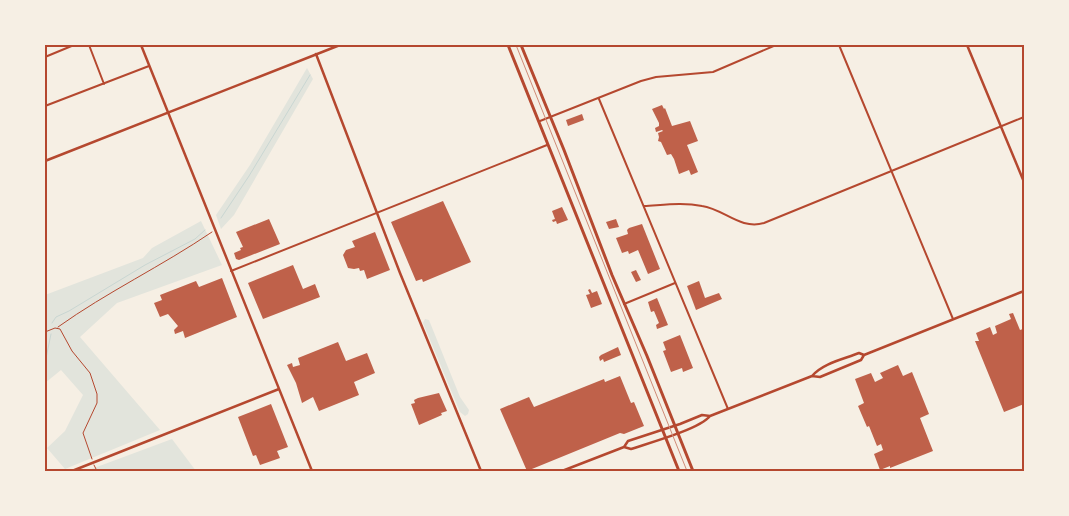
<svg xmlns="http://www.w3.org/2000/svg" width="1069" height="516" font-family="'Work Sans',sans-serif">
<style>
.green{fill:#e2e4dc}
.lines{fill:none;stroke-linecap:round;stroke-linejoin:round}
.stream{stroke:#c9d6d2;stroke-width:1}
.building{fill:#bf614a}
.path{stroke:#b5482f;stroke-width:1}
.minor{stroke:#b5482f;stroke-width:2}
.tertiary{stroke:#b5482f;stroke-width:2.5}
.secondary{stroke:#b5482f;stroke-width:2.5}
.primary{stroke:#b5482f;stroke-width:3}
.tram{stroke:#cf8b77;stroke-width:1}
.neatline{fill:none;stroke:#b5482f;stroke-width:2}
</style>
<rect width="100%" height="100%" fill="#f6efe4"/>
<path class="green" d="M307,68L313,79L234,215L221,229L216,215L250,165Z
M201,221L222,265L117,303L80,337L160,430L65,469L47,448L65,431L83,395L61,370L45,383V295L143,258L152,248Z
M425,319L429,320L460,397L469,410L468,414L465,416L460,412L423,323Z
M172,439L196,471H86Z"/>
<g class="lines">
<path class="stream" d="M221,218L249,176L310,75
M52,323L56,317L69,311L145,265L195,239L205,230
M45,363L51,334"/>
</g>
<path class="building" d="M662,105L664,109L665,108L672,126L690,121L698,141L687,145L698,172L691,175L689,170L679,174L674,159L671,154L667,155L661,142L658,141L659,137L658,133L663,131L662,130L656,132L655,128L659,126V123L652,109Z
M582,114L584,120L568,126L566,120Z
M443,201L471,262L423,282L422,279L416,281L391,222Z
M562,207L568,220L557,224L556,221L553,222L552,220L555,219L552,211Z
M269,219L280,244L239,260L236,259L234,253L241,250L240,248L243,247L236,232Z
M616,219L619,227L609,229L606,222Z
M642,224L660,269L648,274L638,250L629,254L628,251L622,253L616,238L628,234L627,230L629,228Z
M375,232L390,270L367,279L364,270L360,271L359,268L354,269L348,268L343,255L346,250L355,247L352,241Z
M293,265L303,289L315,284L320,297L263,319L248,283Z
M636,270L641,280L636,282L631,272Z
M222,278L237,317L185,338L183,331L175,334L174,330L178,326L168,314L160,317L154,303L162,300L160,295L196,281L199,287Z
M699,281L705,298L719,293L722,299L696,310L687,286Z
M590,289L592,293L597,291L602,304L591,308L586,295L590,294L588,290Z
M657,298L668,325L657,329L656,325L659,323L654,311L651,312L648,302Z
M1013,313L1020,330L1023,329L1024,332V404L1004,412L975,341H979L976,333L990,327L993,335L997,333L995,326L1011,319L1009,314Z
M680,335L693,368L683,372L682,368L671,372L663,351L666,350L663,342Z
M338,342L346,361L367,353L375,373L354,382L359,395L319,411L313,397L302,403L296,383L287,365L292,363L293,367L300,365L298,358Z
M618,347L621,355L604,362L603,359L600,361L599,357L601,355Z
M898,365L903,376L912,372L929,414L920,418L933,451L890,468V466L880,470L874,454L883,450L881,444L877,446L869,426L867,427L858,406L864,403L855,379L871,373L875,382L883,378L880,373Z
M620,376L631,403L634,402L644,426L624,434L620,433L527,471L500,409L529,397L534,407L604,379L605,382Z
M439,393L447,411L441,413L442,415L419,425L411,404L415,403L414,400L418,398Z
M271,404L288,447L277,451L280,458L260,465L256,455L253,456L238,417Z"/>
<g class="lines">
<path class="path" d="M58,327C107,292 162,266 212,232
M45,332L55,328L60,329L72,351L90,373L97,394V403L83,433L92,459
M94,465L97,471"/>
<path class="minor" d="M89,45L104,84
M839,45L953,319
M45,57L74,45
M599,99L728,409
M45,106L149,66
M540,121L641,81L656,77L713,72L776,45
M644,206C663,205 683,202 702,206C724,209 740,230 764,223L1024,117
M231,271L547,145
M624,304L675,283"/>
<path class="tertiary" d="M141,45L312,471
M967,45L1024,182
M316,54L400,273L481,471
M72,471L279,389"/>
<path class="secondary" d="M45,161L340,45
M812,376C823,363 844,359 859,353L864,355
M624,447L631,449C649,443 700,429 710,416
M562,471L624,447L628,441L680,424L702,415L710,416L812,376L820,377L861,360L864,355L1024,291"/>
<path class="primary" d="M508,45L679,471
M521,45L564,150L612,275L647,356L693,471"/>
<path class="tram" d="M516,45L687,471"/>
</g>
<rect width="1069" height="516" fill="none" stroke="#f6efe4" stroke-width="92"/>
<rect x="46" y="46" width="977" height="424" class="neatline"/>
</svg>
